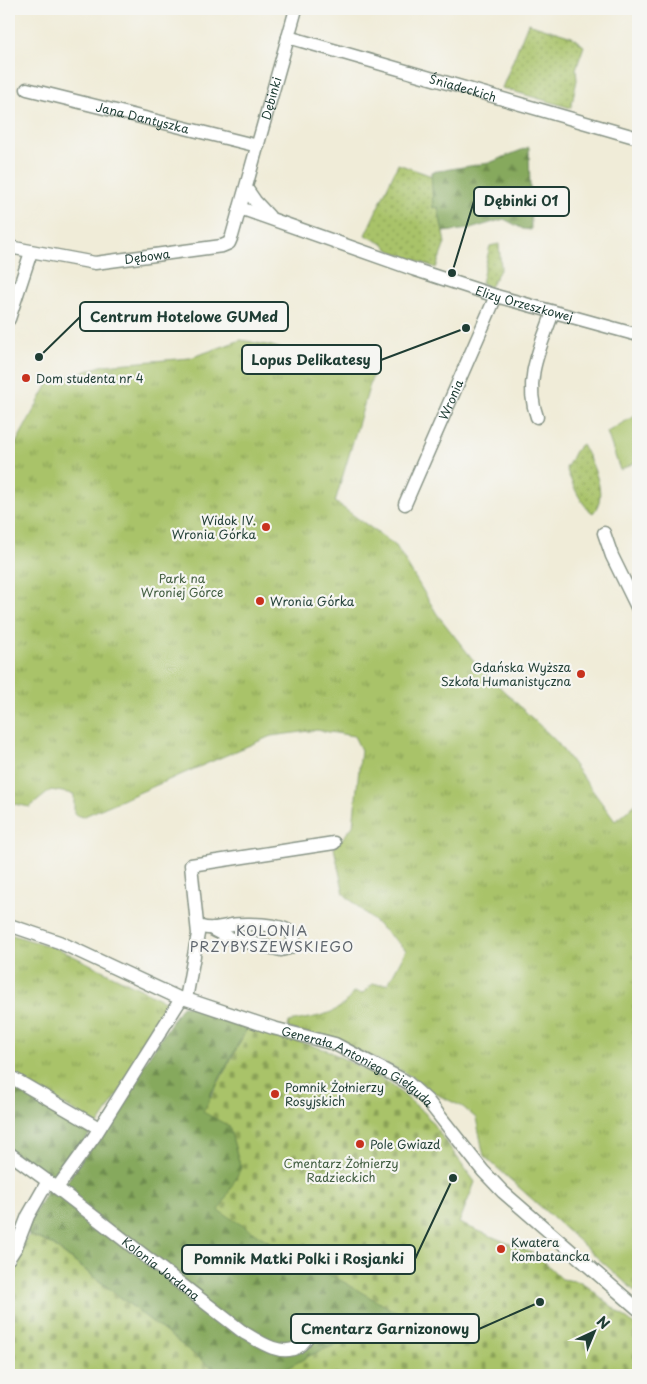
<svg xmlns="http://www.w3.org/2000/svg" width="647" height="1384" font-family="'Playpen Sans',sans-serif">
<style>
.grass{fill:url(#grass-dots);stroke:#64804e}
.forest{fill:url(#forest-firs);stroke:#527348}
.cemetery{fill:url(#cemetery-stones);stroke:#64804e}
.park{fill:url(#park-tufts);stroke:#64804e}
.garden{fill:#a9c369;stroke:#64804e}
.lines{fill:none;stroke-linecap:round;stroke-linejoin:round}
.minor-casing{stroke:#889486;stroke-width:15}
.minor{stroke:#fff;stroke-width:12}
.poi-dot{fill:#c8321e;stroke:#f6f6f2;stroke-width:2}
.labels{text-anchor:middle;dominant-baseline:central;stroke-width:4.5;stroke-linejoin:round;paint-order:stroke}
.street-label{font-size:12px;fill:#1f3d34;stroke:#f6f6f2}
.poi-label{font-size:12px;fill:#1f3d34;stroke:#f6f6f2;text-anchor:start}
.park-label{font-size:12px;fill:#425e41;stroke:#f6f6f2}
.neighbourhood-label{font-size:14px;letter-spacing:1px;fill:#60676e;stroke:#f6f6f2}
.leader{fill:none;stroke:#1f3d34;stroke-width:2}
.callout-dot{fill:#1f3d34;stroke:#f6f6f2;stroke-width:2}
.callout{fill:#f6f6f2;stroke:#1f3d34;stroke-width:2}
.callout-label{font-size:14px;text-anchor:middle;font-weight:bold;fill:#1f3d34}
</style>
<defs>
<pattern id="grass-dots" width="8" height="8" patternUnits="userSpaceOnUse" patternTransform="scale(1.25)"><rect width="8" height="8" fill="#a9c369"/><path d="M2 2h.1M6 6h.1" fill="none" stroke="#89a057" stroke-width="1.8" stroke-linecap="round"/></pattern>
<pattern id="forest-firs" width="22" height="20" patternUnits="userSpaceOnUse" patternTransform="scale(1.25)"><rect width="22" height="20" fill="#86a95d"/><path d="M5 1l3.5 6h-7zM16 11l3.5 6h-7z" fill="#6d8b4e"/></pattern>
<pattern id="cemetery-stones" width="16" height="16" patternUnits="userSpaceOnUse" patternTransform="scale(1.25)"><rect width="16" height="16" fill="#a9c369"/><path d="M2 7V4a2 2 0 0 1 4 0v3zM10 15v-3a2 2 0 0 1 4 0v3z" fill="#89a057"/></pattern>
<pattern id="park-tufts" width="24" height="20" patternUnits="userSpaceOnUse" patternTransform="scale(1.25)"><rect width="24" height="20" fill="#a9c369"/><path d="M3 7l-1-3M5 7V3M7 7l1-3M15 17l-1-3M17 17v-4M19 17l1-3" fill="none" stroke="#89a057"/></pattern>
</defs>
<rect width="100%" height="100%" fill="#f6f6f2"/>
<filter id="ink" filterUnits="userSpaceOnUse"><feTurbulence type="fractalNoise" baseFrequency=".02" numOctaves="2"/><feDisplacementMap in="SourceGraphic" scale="10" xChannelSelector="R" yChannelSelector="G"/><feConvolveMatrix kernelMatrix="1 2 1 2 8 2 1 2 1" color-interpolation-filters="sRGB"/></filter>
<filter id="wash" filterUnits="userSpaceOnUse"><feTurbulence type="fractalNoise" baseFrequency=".0096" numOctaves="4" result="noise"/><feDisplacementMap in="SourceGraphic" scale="20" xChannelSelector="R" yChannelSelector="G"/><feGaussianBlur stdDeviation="1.12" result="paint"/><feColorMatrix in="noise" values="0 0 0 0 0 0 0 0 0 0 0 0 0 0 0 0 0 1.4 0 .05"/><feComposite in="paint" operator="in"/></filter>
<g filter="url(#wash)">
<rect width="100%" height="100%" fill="#f0ecd8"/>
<path class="grass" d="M528,23L572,37L584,46L576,69L577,80L571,108L502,88Z
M398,164L432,176L433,207H438L445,243L436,268L389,250L385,245L365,235Z
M499,244L501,268L490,287L481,283L490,246Z
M582,444C591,461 610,495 593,513C581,506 571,481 566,468C572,460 573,450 582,444Z"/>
<path class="forest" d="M529,147L531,230L523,229L504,219L470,229L443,232L438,207L433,208L431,172L489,163Z
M182,1006H191L248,1027L210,1096L229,1126L241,1169L268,1241L342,1281L405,1317L313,1354L274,1375H221L52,1244L28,1234L26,1228L49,1187L59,1194Z
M9,1079L93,1129L62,1174L46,1177L9,1149Z"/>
<path class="cemetery" d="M248,1027L327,1050L389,1083L425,1113L475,1182L459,1223L532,1253L539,1257L562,1279L581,1282L587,1286L638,1328V1375H274L313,1354L404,1317L342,1281L268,1241L219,1211L241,1168L229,1126L203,1112Z
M29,1235L51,1244L221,1375H9L10,1261Z"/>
<path class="park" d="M241,340L272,346L341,367L374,371L335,502L396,546L437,614L478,666L557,742L615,821L638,802V1294L484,1156L476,1118L463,1107L440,1096L404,1072L346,1045L288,1028L289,1022C312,1017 342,1016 353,992L362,994L373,984H388L406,950L344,894L334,848L353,826L361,750L354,736L317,730L271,736L82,817L74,814V794L51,790L30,807L9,803V456L48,384L104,365L190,358Z
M9,934L59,949L175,1006L98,1125L9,1073Z"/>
<path class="garden" d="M638,414V461L620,470L607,432Z"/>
</g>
<g filter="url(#ink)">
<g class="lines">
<g class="minor-casing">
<g id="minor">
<path id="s1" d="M288,37L638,138"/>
<path id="s2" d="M27,89L258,146"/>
<path d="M246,188L255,201L269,216"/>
<path id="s3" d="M240,208L413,269L496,296L638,335"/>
<path id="s4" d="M9,247L95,263L222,246L229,243L232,236L296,9"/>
<path d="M9,319L31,252"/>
<path d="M537,417C523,380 541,346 553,312"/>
<path id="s5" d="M405,504L496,296"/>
<path d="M604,533L612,556L638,609"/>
<path id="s6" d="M9,925L59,942L181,999H186L273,1028L335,1044L407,1082L427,1100L483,1171L503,1192L638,1309"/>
<path d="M198,926C202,927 208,929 213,928C219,928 226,926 232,925C244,923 312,922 289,948L281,950L229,938L212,929"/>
<path d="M186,999L198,934L191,865L334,843"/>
<path d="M9,1076L99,1128"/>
<path id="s7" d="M9,1153L57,1188L243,1332C258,1341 280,1357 298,1347C305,1343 311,1332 315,1325"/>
<path d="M57,1188L94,1137L181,999"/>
<path d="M9,1258L16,1247L28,1216L48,1181"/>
</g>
</g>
<use href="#minor" class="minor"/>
</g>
</g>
<g class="poi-dot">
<circle cx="26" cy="378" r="5"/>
<circle cx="266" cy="527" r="5"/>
<circle cx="260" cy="601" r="5"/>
<circle cx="581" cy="674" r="5"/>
<circle cx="275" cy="1094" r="5"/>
<circle cx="360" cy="1144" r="5"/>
<circle cx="501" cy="1249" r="5"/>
</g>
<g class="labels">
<g class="street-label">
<text stroke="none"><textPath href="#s1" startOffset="182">Śniadeckich</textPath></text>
<text stroke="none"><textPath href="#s4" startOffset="374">Dębinki</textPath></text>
<text stroke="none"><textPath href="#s2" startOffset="119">Jana Dantyszka</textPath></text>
<text stroke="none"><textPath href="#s4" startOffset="140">Dębowa</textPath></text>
<text stroke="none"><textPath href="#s3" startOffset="300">Elizy Orzeszkowej</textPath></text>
<text stroke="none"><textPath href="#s5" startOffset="114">Wronia</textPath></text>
<text stroke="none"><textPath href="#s6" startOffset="378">Generała Antoniego Giełguda</textPath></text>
<text stroke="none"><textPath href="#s7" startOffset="191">Kolonia Jordana</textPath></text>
</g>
<g class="poi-label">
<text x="36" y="378">Dom studenta nr 4</text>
<text x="256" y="520" text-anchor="end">Widok IV.<tspan x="256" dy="14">Wronia Górka</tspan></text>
<text x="270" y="601">Wronia Górka</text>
<text x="571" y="667" text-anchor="end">Gdańska Wyższa<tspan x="571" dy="14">Szkoła Humanistyczna</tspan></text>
<text x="285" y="1087">Pomnik Żołnierzy<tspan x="285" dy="14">Rosyjskich</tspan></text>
<text x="370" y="1144">Pole Gwiazd</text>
<text x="511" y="1242">Kwatera<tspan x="511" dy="14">Kombatancka</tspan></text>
</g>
<g class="park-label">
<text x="182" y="578">Park na<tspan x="182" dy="14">Wroniej Górce</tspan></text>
<text x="341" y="1163">Cmentarz Żołnierzy<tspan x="341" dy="14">Radzieckich</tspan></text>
</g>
<g class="neighbourhood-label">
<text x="272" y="930">KOLONIA<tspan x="272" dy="16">PRZYBYSZEWSKIEGO</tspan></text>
</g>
</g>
<path class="leader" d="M452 273L474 201M39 357L80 317M466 328L381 360M453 1178L415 1259M540 1302L479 1329"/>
<g class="callout-dot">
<circle cx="452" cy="273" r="5"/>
<circle cx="39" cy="357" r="5"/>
<circle cx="466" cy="328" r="5"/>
<circle cx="453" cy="1178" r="5"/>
<circle cx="540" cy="1302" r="5"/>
</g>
<g class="callout">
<rect x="474" y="187" width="95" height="29" rx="5"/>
<rect x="80" y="302" width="208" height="29" rx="5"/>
<rect x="242" y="345" width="139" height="29" rx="5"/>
<rect x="182" y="1245" width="233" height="29" rx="5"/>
<rect x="291" y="1314" width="188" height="29" rx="5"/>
</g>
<g class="callout-label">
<text x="521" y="206">Dębinki 01</text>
<text x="184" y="322">Centrum Hotelowe GUMed</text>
<text x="311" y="365">Lopus Delikatesy</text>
<text x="299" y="1264">Pomnik Matki Polki i Rosjanki</text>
<text x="385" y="1334">Cmentarz Garnizonowy</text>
</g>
<rect width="647" height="1384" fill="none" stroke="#f6f6f2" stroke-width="30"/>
<g transform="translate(594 1332) rotate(44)" stroke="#f6f6f2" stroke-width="4" paint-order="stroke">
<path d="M0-4L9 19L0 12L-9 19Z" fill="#1f3d34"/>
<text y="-8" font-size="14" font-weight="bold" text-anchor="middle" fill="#1f3d34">N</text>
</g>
</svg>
